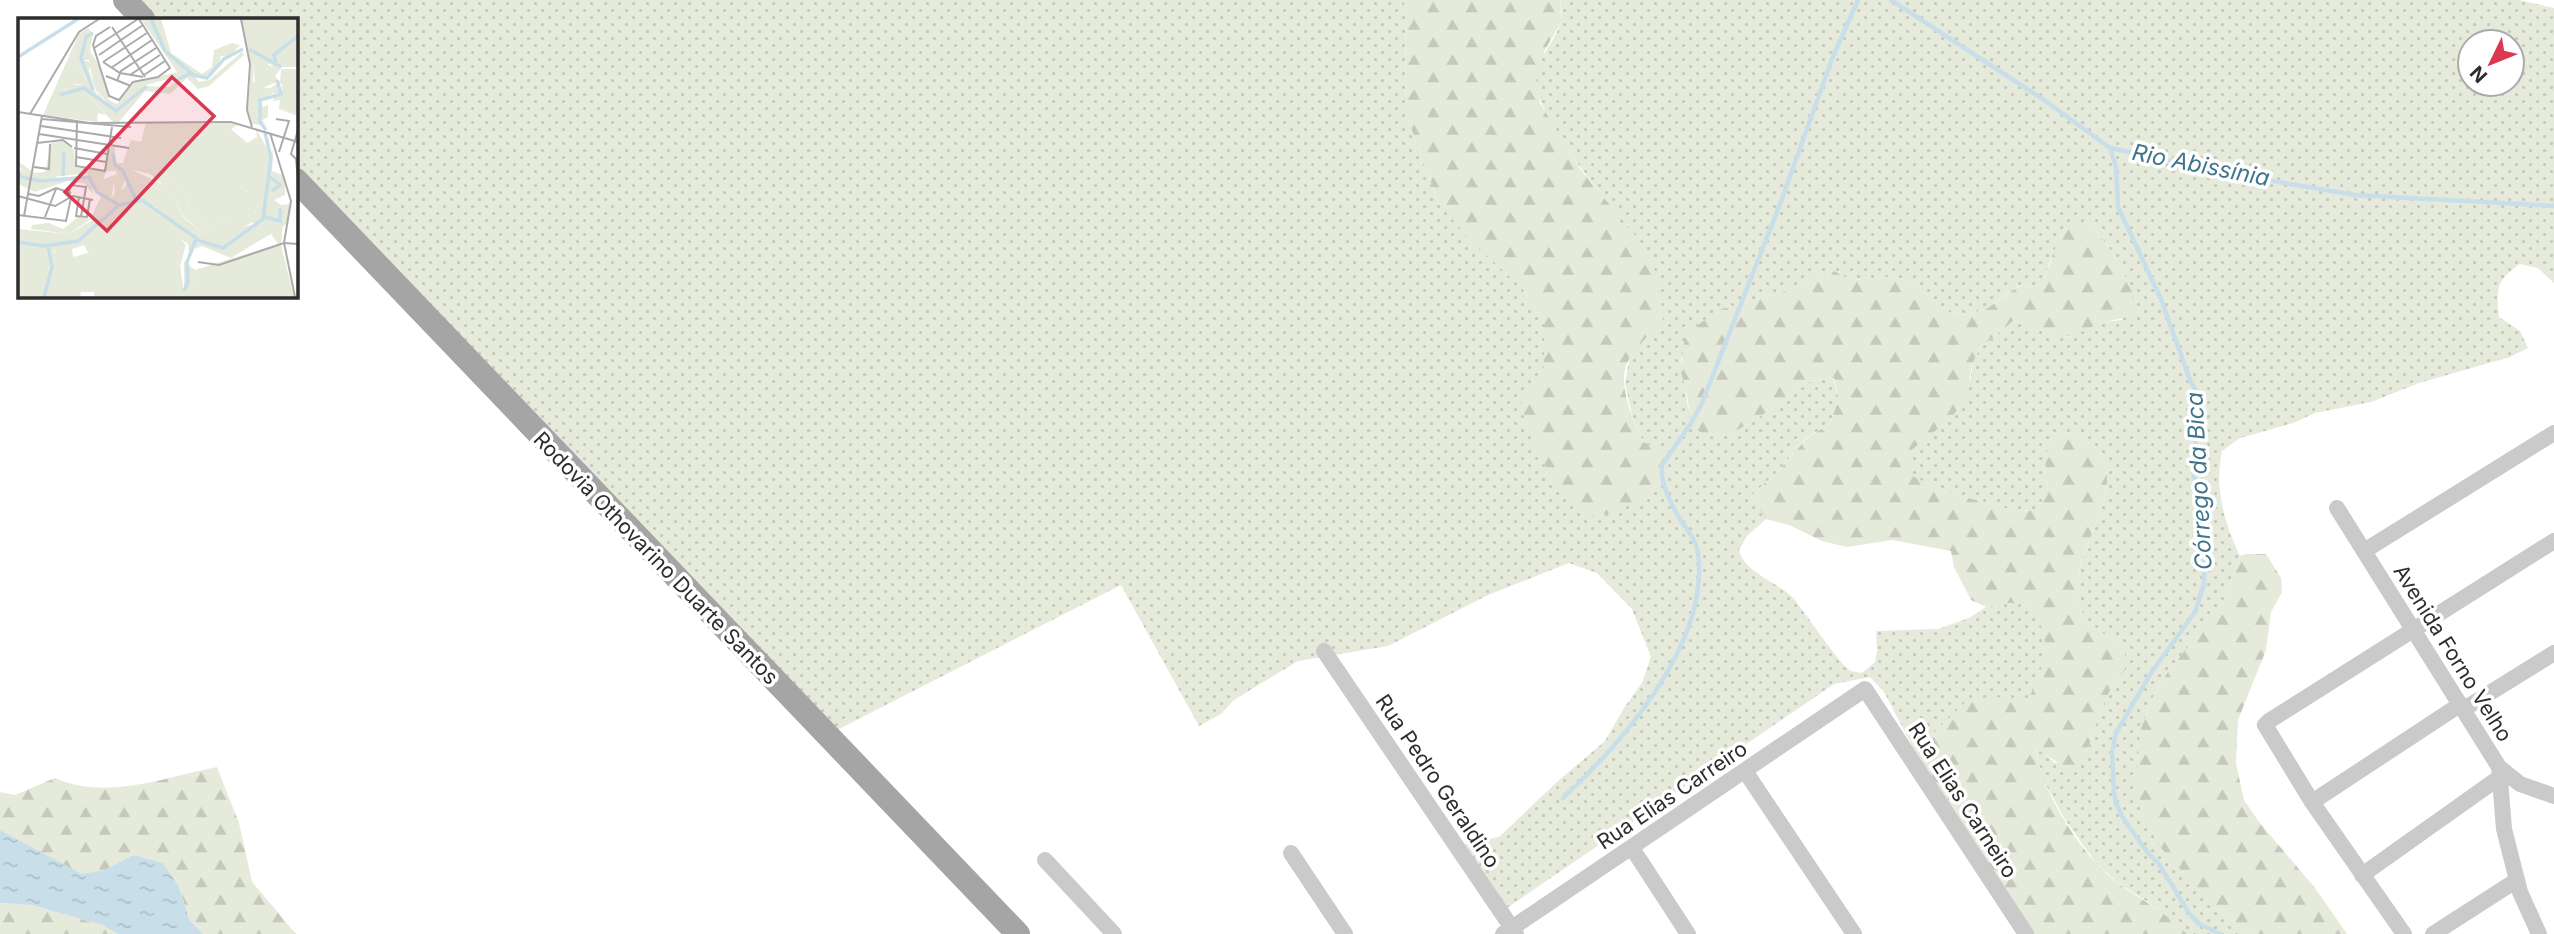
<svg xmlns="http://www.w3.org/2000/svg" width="2554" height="934" font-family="Inter,sans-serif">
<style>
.grass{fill:url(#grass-dots);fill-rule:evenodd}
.forest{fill:url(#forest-firs)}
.water{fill:url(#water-ripples)}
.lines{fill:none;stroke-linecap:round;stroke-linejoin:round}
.stream{stroke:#c8dfe9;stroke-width:4.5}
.minor{stroke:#cacaca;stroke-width:16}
.primary{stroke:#a5a5a5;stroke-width:24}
.labels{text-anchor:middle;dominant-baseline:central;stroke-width:7;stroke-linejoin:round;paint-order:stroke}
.street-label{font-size:21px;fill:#2d2d2d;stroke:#fff}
.water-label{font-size:23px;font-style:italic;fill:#40748b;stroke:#fff}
.inset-river{fill:none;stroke:#c8dfe9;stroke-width:3.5}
.inset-road{fill:none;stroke:#ababab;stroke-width:2}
.view{fill:#db3852;fill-opacity:0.15;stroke:#db3852;stroke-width:3.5}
.inset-edge{fill:none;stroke:#2d2d2d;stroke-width:3.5}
</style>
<defs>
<pattern id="grass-dots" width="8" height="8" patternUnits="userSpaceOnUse" patternTransform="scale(1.75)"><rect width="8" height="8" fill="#e5eadb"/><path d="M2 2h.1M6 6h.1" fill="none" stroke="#c5c9bc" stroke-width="1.8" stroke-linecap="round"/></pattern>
<pattern id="forest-firs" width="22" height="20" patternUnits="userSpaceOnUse" patternTransform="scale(1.75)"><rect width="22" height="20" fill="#e5eadb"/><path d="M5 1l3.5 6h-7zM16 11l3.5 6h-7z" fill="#c5c9bc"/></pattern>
<pattern id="water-ripples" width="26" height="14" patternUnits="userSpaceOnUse" patternTransform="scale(1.75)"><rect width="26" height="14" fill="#c8dfe9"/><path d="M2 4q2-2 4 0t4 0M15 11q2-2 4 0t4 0" fill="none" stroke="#acc0c8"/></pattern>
</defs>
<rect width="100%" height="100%" fill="#fff"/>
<path class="grass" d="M136,0H1404L1406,12L1405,111L1438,202L1523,289L1544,323V367L1531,384L1643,442L1632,415L1625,384L1647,250C1621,219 1529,113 1536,75C1540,54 1557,39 1561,21C1563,16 1561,6 1560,0H2519L2554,8V283L2538,268L2520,264C2496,281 2496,288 2499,317L2520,331L2528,348L2510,357L2419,383L2371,402L2315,413L2293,423L2240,438L2222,451C2214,487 2224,523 2240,556L2226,596L2217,612L2170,669L2155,692L2140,730L2215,908L2250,934H2187L2152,905L2117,882L2096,863L2066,821L2042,778L2035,746L2055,763L2086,755L2100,712L2112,686L2125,671V647C2110,638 2088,627 2081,609C2057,551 2159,470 2070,432L2051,440L2045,459L2047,493L2038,510L2016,511L1946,492L1913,477L1908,451L1950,419L1971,377L1972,365L1980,348L2013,321L2030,324L2049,333L2069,337L2103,322L2122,320L2132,290L2112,252L2092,225L2051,258L2042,285L2027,287L2019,285L1988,308L1967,315L1949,312L1909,281L1892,277L1850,280L1834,271L1817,275L1805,284L1779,293L1718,310L1681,359L1688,408L1729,434L1751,423L1809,382L1833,378L1839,399L1830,423L1805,439L1779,470L1751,496L1766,519L1747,536L1739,550C1744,573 1777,581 1794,599C1805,612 1841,667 1851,671C1854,672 1858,672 1862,673L1875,662L1877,651L1876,631L1938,629L1969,618L1986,607L2009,603L2030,605C2057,643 2045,666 2026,705L1968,700L1915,751L1884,692L1870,677L1834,684L1507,908L1464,844L1499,837L1557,782L1605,741L1624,708L1642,683L1651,657L1632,609L1597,573L1569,563L1488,595L1388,646L1298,661L1234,700L1221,714L1199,726L1121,585L837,730L296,166V19H155ZM2470,42H2512V84H2470Z"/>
<path class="forest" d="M1404,0H1560L1562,21L1545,50L1536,77L1540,103L1581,170L1647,250L1656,274L1664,318C1653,332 1636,346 1628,361C1616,384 1634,421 1643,442L1665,451L1661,488L1614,513L1587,516L1552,478L1531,438L1521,404L1531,384L1544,367V323L1523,289L1470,240L1438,202L1405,111L1406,12Z
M2077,221L2092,225L2112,252L2132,290L2133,314C2122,320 2113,319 2102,323C2091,326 2082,333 2071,336C2056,339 2029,324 2013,321L1980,348L1972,365L1966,398L1950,419L1909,452L1914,477L1946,492L2017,511L2038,510L2047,493L2045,459L2051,440L2070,432C2159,470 2057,550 2081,609C2088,627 2110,638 2125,647V671L2112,686L2100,712L2086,755L2072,772L2035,748C2038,758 2039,769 2043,779C2059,816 2086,859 2118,883C2141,900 2167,913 2187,934H2028L1915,751L1968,700L1990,697L2018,698L2026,704C2045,665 2056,642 2029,605L2009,603L1986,607L1971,600L1954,567L1951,551L1892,540L1847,547L1822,541L1789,525L1766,519L1751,496L1779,470L1806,439L1830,423L1839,399L1834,378L1809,382L1751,423L1729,434L1707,437L1691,425L1687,395L1681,372L1685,335L1718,310L1779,293L1805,284L1817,275L1834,271L1850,280L1892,277L1909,281L1949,312L1967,315L1988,308L2020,285L2028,287L2042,285L2060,235Z
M2246,554H2266L2281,578L2282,592L2271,612L2266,650L2238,720L2236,764L2244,800L2259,822L2315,888L2347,934H2250L2215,908L2161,848L2143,818L2136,789L2140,730L2155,692L2170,669L2216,612L2226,596L2240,556Z
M217,767L239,823L252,882L296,934H203L189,919L179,887L133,855L105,870L82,875L0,830V792L15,795L55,778C107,801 165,777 217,767Z
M0,903L32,905L102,925L118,934H0Z"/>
<path class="water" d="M0,830L82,874L105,870L133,855L163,863L179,887L189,919L203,934H118L102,925L32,905L0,903Z"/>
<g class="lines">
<path class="stream" d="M1891,0L2044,100L2110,148L2232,174L2355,195L2554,206
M2110,148L2116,167L2118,207L2161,299L2190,380L2197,393L2199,427L2196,434L2193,469L2205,541L2204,584L2195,612L2151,673L2116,733L2112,752L2114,792L2116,803L2123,818L2148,853L2159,864L2189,913L2198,923L2220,934
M1563,798C1624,741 1710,642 1698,553C1696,538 1685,528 1678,516C1670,502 1660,481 1662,465L1691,423L1702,403L1782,199L1832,59L1858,0"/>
<path class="minor" d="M2337,508L2499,767L2520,784L2554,796
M2364,551L2554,433
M1324,651L1516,934
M2464,709L2554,653
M2499,767L2504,829L2520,892L2539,934
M1745,771L1854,934
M2312,802L2461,704
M1632,848L1688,934
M1291,853L1345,934
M1045,860L1114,934
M2362,875L2500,777
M1503,934L1865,689L2026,934
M2404,934L2312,802L2265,725L2269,721L2554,541
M2433,934L2517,880"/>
<path class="primary" d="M125,0L143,19
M296,180L1018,934"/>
</g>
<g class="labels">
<g class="street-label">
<text transform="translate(656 558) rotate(46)">Rodovia Othovarino Duarte Santos</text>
<text transform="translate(2453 653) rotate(58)">Avenida Forno Velho</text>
<text transform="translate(1438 781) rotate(56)">Rua Pedro Geraldino</text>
<text transform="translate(1672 795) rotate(-34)">Rua Elias Carreiro</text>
<text transform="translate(1963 800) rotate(57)">Rua Elias Carneiro</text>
</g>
<g class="water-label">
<text transform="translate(2201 165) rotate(11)">Rio Abissínia</text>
<text transform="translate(2199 481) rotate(-93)">Córrego da Bica</text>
</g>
</g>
<g transform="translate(18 18)">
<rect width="280" height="280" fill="#fff"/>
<path d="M223,1H280V49H264L257,58L253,46L236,45L235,63L239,69L253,70L262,63L263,51H280V98L261,91L262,82L255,83L256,76L259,78L264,77V67L262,65L263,76L255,75L242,83L245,89L250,87V99L244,102L249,108L243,103L242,85L241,103L244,107L234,106L230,92L233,46ZM61,16L56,39L72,68L58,66L45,72L67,74L88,97L80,95L79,104L25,97ZM128,105L221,106L213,111L229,125L239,119L238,111L252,135L255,133L254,153L267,158V177L256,182L263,187L273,186L269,206L213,240L184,228L176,231L172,241L170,226L161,220L159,208L137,188L116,187L70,235L66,227L54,231L55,239L36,233L27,262L25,229L0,224V211L51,216L78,200L74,197L83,179L62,160L22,164L3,161L0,152L18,162L75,157L86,172L96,165L93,181L107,169L110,160L106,156L102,165L98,153H88L85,163L80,162L82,153L87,154L92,128L97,129V145H105L113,122L123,124ZM115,152L132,156L144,166L157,164L169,181L171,193L191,209L212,201L229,173L246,181L238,192L235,207L185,215L165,199L154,175L116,162L107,153ZM166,243L177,252L175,267L166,275Z" fill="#e5eadb" fill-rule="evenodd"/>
<path d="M123,1H131L136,7L134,1H143L153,35L184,56L194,49L196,32L214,25L222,27L212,38H203L200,48L185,60L176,57L181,64L191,62L224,34L226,37L191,68L180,71L169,60L152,76L127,73L101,104H95L67,74L39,80L52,67H72L56,39L61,16L70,10L75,15L72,33L81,47L91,82L99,86L116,65L159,54ZM65,20L64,42H71L76,69L95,92L104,90L127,67L158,59L161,63L150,69L130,68L100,94L91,92L79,77L63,44ZM244,43L259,52L257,58L261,63L237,73L236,45ZM45,123L56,132L57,149L82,153L81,163L99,156L102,164L105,156L109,158L99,182L92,181L97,175L96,165L87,173L69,156L40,158L34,161L69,160L76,177L66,165L50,163L17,174L0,166V157L13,163L33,162L6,160L0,143L16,155L27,154L33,125ZM106,148L144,166L157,164L169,181L171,193L191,209L212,201L222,177L234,172L246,181L237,194L240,202L216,213L185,215L165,198L154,175L114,161L104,152ZM118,184L140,190L161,210V220L168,227L162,248L166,275L175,267L177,252L260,226L253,216L265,205L263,227L276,279H76V274H63L62,279H0V224L25,229L31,254L32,234H51L56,239L70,235ZM60,199L73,201L51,216L13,211L14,207L31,205L45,211Z" fill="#e5eadb" fill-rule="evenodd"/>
<path d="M67,18L64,42L74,44L71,52L76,69L91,90L102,91L123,69L130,66L100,94L91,92L85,86L63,44Z" fill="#e5eadb"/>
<path class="inset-river" d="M133,1L147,33L178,59M75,15L68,19L63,40L75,72M231,31L263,49M0,39L60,1M258,44L256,37L280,18M159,62L171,56L189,60L206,41L225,31M42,77L66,70L98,93L129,68M248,112L242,104V82L263,76L259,62M95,135L97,147L105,153L118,182M0,153L3,159L22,163L71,159L79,174L101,187M45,158L46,134M252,159L262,167L254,173M247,199L262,203V190M0,224L26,228L60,223L101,187L124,182L182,223L205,230L245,201L253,139L247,115M166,273L170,264L169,244L178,221M26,279L34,249L30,228"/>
<path class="inset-road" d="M223,1L232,46L229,92L234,109M92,9L78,18L75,27L91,78L101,82L115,64L140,59L152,50L121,1M94,9L127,59M76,30L120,1M81,37L125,7M85,44L129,15M85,44L102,55L125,59M93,50L134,22M112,57L142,37M126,57L147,43M88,58L113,68M99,63L103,53L138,30M0,94L71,105L213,104L280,124M12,96L61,14L81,1M24,101L113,109M258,101L271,103L261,134M59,103L58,148L87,153L94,109M23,108L103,120M280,112L273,136L280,143M252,115L273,183L266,225L277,279M21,116L111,130M19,125L45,122L54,129M56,130L89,136M58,139L88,144M278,141L280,162M16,149L31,151L32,126M51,174L53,167L68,169L63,199M11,176L21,178L38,170L53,175M0,178L37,188L55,178L75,182M61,179L58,198L69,199L72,181M0,197L48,203L53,180M6,198L24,98M27,199L38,171M180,244L201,247L266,225L280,226"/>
<path class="view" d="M154,59L196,98L89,213L47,174Z"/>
<rect width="280" height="280" class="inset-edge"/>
</g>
<g transform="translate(2491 63) rotate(227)"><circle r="33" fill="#ffffff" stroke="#ababab" stroke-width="2"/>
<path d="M0-5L12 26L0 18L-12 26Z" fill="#db3852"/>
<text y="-10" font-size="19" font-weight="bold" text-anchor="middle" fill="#2d2d2d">N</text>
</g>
</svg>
